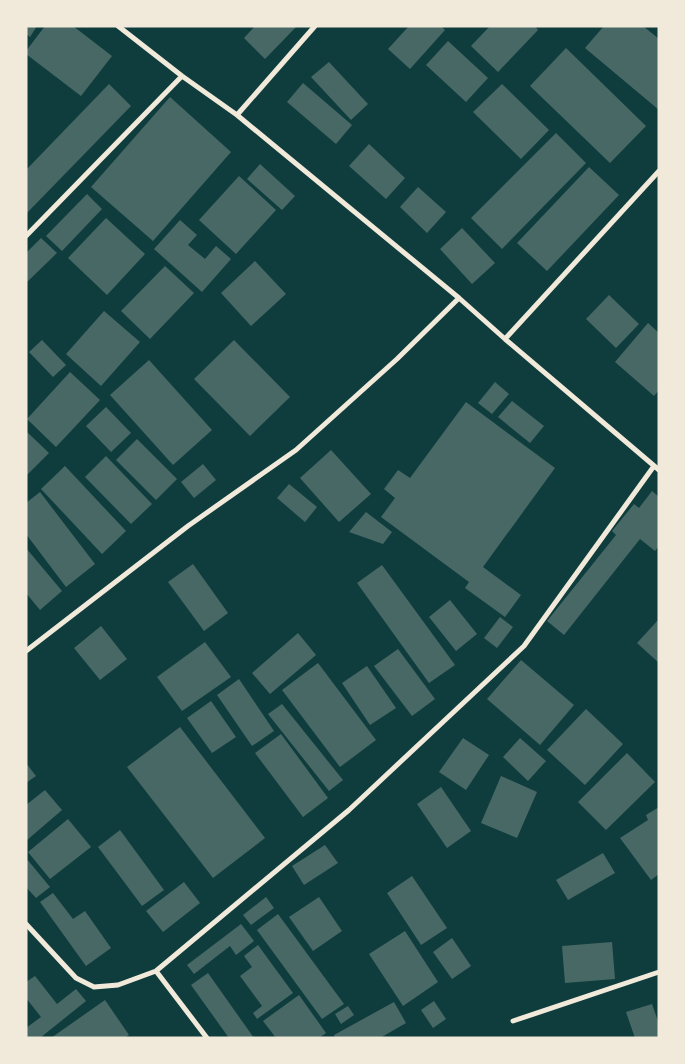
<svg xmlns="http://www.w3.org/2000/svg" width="685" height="1064" font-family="Jost,sans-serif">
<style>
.building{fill:#486865}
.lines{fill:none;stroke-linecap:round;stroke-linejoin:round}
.minor{stroke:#f1e9da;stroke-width:5}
</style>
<rect width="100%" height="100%" fill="#0f3d3e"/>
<path class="building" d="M26,26H37L30,37L26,34Z
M45,26H73L112,56L81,96L26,54V51Z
M255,26H297L265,59L244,38Z
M409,26H441L445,30L410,69L388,49Z
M490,26H535L538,30L498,72L471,46Z
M604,26H643L659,39V110L585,48Z
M448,41L488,78L466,102L426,65Z
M566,48L646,126L610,163L530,86Z
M329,62L368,104L351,120L311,77Z
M303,83L352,125L336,144L287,102Z
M109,84L131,106L26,214V170Z
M502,84L549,130L521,159L473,112Z
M170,97L231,152L153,241L91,187Z
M556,133L586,163L502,249L471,218Z
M369,144L405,178L386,199L349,166Z
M260,164L295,196L282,210L247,179Z
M589,167L619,195L547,271L517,243Z
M239,176L276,210L236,254L199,220Z
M418,187L446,212L427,233L400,207Z
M87,194L102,209L62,251L46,236Z
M106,218L145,254L107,295L68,258Z
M180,220L197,235L188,245L205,259L216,246L231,259L202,292L154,249Z
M462,228L495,263L472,284L440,249Z
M41,238L57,253L26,283V253Z
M255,261L286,294L251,326L221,293Z
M165,266L194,293L150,339L121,311Z
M609,295L639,324L616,348L586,319Z
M104,311L140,342L101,386L66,354Z
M648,323L659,333V390L654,396L615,362Z
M42,340L66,365L53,377L29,352Z
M234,340L290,397L250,436L194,379Z
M149,360L212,430L173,465L110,395Z
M70,372L100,400L56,447L27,419Z
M495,382L509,394L492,414L478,403Z
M512,401L544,426L530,443L498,417Z
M466,402L555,468L483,567L521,595L505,617L465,588L469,582L381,517L395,498L384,489L398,470L410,478Z
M106,407L131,433L111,452L86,426Z
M26,431L49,453L26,476Z
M137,439L177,479L156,500L116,460Z
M331,450L371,494L339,522L300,478Z
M106,456L152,504L131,524L85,477Z
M203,464L216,480L194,498L181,482Z
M65,466L126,531L102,554L41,489Z
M289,484L317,507L305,522L277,498Z
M652,491L659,497V546L655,551L640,539L564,635L547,621L616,535L612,531L634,504L639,508Z
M40,492L95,564L66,587L26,534V503Z
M366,512L392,532L383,544L349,532Z
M26,548L62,591L40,610L26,593Z
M193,564L228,613L204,631L168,582Z
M382,565L455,665L429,683L357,583Z
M450,600L477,634L456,651L429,617Z
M500,617L513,627L497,648L484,638Z
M659,619V663L637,643Z
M101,626L127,659L100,680L74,648Z
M298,633L316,655L270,694L252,673Z
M205,642L231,677L182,711L157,677Z
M398,649L435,699L412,716L374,666Z
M521,660L574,705L540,745L487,699Z
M318,663L376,740L340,767L282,690Z
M367,666L396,708L370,725L342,683Z
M239,679L274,731L252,746L217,695Z
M211,701L236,737L212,753L187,718Z
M282,704L343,780L329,791L268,714Z
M586,709L623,744L585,785L547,750Z
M180,727L265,838L213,878L127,767Z
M281,734L328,798L303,817L255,753Z
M463,738L489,755L466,790L439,772Z
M520,738L546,761L528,781L503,757Z
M627,753L655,782L606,830L578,802Z
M26,763L36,776L26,783Z
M501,776L537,792L517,838L481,823Z
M441,787L471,831L447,848L417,804Z
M45,790L62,810L26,841V805Z
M659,807V874L651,880L620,838L648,820L646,815Z
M68,819L91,847L50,879L28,852Z
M120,830L164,890L142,906L98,847Z
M325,845L338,863L304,885L292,866Z
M603,853L615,873L568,900L556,880Z
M26,858L50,887L36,898L26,887Z
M412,876L447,928L421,945L387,893Z
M184,882L200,903L163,932L146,911Z
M53,893L73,919L85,911L111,948L86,966L40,902Z
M266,897L274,908L251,925L243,915Z
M319,897L342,931L313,951L289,917Z
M278,914L344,1004L322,1019L257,930Z
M241,924L254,941L236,955L230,946L194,974L187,965Z
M405,931L438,982L403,1006L369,954Z
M452,938L471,966L452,979L433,952Z
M612,942L615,979L565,983L562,946Z
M258,945L293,993L257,1019L253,1013L262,1006L240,976L252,967L244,956Z
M208,973L254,1038H229L191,985Z
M35,976L57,1004L76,989L86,1001L40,1038H26V1028L41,1017L26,998V982Z
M299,995L326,1033L319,1038H276L263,1021Z
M105,1000L129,1035L124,1038H51Z
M434,1001L446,1019L433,1028L421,1010Z
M394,1002L406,1023L380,1038H335L334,1035Z
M652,1004L659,1024V1038H635L626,1012Z
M348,1006L354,1015L341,1024L335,1014Z"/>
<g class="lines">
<path class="minor" d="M118,26L182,76L237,115L459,298L505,339L659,470
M237,115L315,26
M26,236L182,76
M505,339L659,171
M26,651L188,526L296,450L397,359L459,298
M26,924L76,978L94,987L118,985L156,971L349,810L524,646L654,466
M156,971L207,1038
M513,1021L659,972"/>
</g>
<rect width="685" height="1064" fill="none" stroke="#f1e9da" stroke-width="55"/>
</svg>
